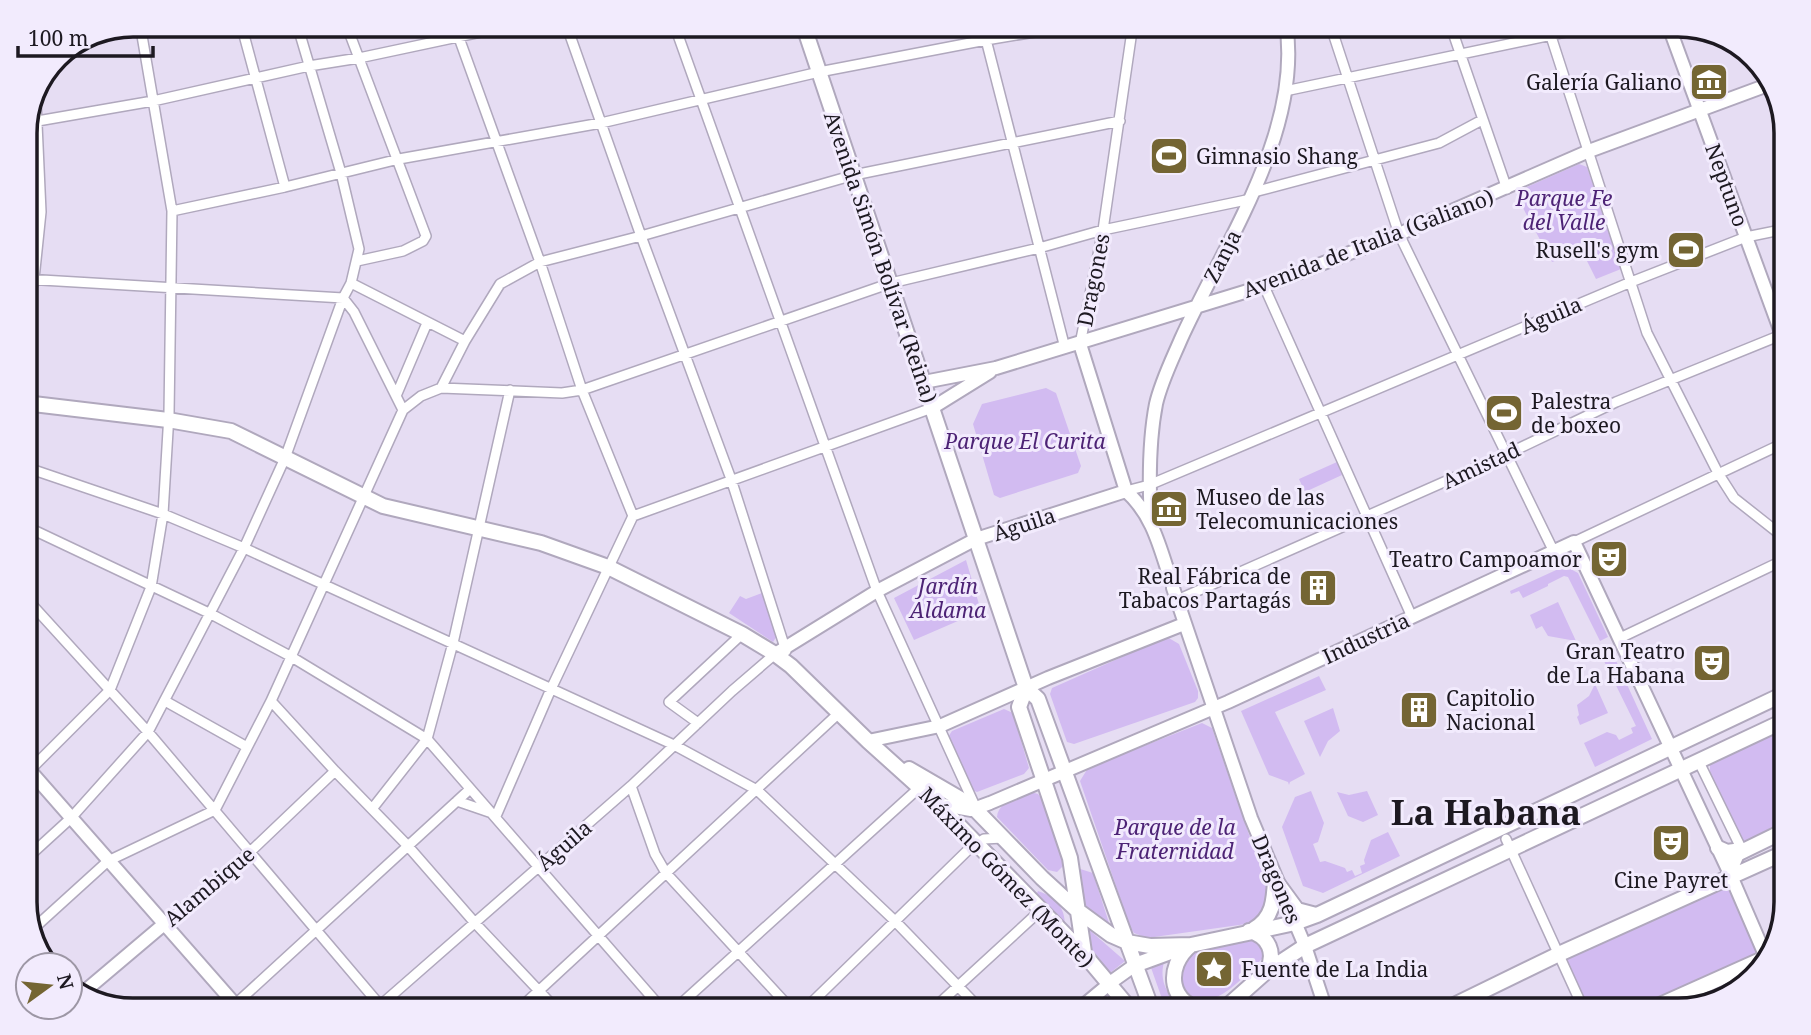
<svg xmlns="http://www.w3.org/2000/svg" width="1811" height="1035" font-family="'Noto Serif',serif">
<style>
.green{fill:#d2bbf1}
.water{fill:#c5a5ed;stroke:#937bb0;stroke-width:2}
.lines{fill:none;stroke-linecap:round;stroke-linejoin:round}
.street-casing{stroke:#b0a8bd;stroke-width:12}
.secondary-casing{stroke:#b0a8bd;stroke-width:16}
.primary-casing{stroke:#b0a8bd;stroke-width:18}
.street{stroke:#fff;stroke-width:9}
.secondary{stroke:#fff;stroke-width:12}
.primary{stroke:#fff;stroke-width:14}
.labels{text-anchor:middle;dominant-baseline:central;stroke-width:6;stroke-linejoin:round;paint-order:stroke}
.poi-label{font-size:21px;fill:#1d1921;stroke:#f2ebfd;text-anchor:end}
.street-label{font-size:21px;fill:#1d1921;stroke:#f2ebfd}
.park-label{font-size:21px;font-style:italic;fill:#4d2375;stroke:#f2ebfd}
.town-label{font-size:35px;font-weight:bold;fill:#1d1921;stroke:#f2ebfd}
.rim{fill:none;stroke:#1d1921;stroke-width:3.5}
</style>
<rect width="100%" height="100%" fill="#e6ddf3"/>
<path class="green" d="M1579,164L1587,167L1621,269L1596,279L1582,251L1552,262L1516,195L1520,190Z
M1046,388L1056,393L1081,466L1078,473L1000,498L994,495L973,424L982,404Z
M1337,462L1342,475L1305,492L1299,479Z
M966,560L981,611L914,640L894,598Z
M1565,566L1578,573L1608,637L1600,641L1568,577L1564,576L1548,584V586L1523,598L1519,591L1511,594L1510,591Z
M762,593L777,636L773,642L729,613L740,596L746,599Z
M1558,602L1576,641L1548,636L1542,626L1536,629L1530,615Z
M1167,637L1179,644L1198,691V698L1195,702L1074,744L1067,742L1050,694L1052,688Z
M1613,654L1652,739L1595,767L1584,743L1607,732L1616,735L1619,740L1633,733L1631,728L1636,726L1603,659Z
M1319,676L1326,690L1275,712L1305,774L1290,782L1289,785L1288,782L1269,775L1241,711Z
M1595,684L1608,713L1580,725L1577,717L1579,715L1577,705L1589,696Z
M1333,708L1340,731L1328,741L1320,757L1304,721Z
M1004,709L1013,713L1029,768L1024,774L977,792L972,790L948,737L952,731Z
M1202,723L1212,728L1269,892L1266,911L1253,923L1147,938L1134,933L1130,927L1080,781L1088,768Z
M1786,727V824L1748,844L1739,839L1710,772V764Z
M1311,791L1324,823L1318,842L1313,844L1320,862L1325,861L1345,868L1347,872L1352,870L1355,876L1362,873L1360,866L1365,864L1364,860L1371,840L1388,832L1400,856L1323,893L1303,886L1282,827L1295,797Z
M1367,791L1378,815L1363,822L1348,816L1337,792L1349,795Z
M1031,792L1038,794L1042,799L1064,858V865L1057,872L1048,870L997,817C998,802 1018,797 1031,792Z
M1077,868L1093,873L1109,923C1076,908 1081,900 1077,868Z
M1727,881L1760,956L1639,1010H1588L1564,956Z
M1038,891C1056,897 1065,907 1065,926L1036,895Z
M1086,927L1125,961L1110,973L1085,940Z
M1253,940L1263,944L1264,957C1250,970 1234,989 1217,997C1205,1004 1184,998 1180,983C1178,977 1181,967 1181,961L1193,950Z
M1165,959C1157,981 1169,1001 1189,1010H1166L1149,962Z"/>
<path class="water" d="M1203 970a11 11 0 1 1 22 0a11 11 0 1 1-22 0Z"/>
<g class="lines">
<g class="street-casing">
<path id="street" d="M241,24L285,187
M346,24L426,236L423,241L403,251L357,261
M454,24L540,262L582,390L633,516
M566,24L641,236L731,479L786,651
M674,24L877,591L975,806
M982,24L1065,348
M1330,24L1399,234L1554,552
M1450,24L1507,189
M1547,24L1647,333L1718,473L1734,498L1786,539
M1285,91L1604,24
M26,123L153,101L309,66L359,58L519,24
M1254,192L1439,143L1482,120
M172,211L285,187L399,159L601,123L819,72L986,40L1083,24
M25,279L343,298L354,312L403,410
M351,283L465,341
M1264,286L1412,617
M25,319L34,279L41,212L36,102
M1080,344L1103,230L1133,24
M441,388L562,393L582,390L891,283L1039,248L1103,230L1251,199
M396,396L427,323
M25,467L163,514L244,548L674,745L757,790L894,920L981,1010
M1126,491L1149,485L1631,282L1746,237L1786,229
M25,526L211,614L290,656L427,739L663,1010
M1574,542L1786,442
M25,597L148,732L384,1010
M1177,600L1505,455L1616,402L1786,333
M1620,638L1786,559
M165,701L247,747
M271,701L335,771L407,845L475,923L557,1010
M698,723L669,702L742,634
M1699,762L1742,850
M25,775L110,690L151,587L163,514L169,414L172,211L140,24
M631,786L655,854L666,873L792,1010
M457,801L492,813
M372,809L427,739L453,643L510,390
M496,816L551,689L633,516L932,408
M1506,839L1584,1010
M25,860L71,818L148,732L244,548L285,458L343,298L351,283L359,249L341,173L297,24
M163,925L250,852L335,771
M32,930L108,861L215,810L271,701L403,410L421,396L441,388L465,341L500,284L540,262L641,236L854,175L1120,121
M38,949L53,965
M70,983L83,997
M229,1010L469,790
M375,1010L631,786L732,691L775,654
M518,1010L839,713
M674,1010L920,787
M804,1010L968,850L984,839L1003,838
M932,1010L1042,909"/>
</g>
<g class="secondary-casing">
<path id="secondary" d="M1668,24L1786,346
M1080,344L1126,491C1153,515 1160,548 1171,581
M924,382L996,368L1264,286L1399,234L1589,151L1773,83
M932,408L990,372
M1151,522C1149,485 1149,440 1156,404C1161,382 1172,360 1181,339C1223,246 1303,131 1286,24
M1173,588L1251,818L1305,946L1326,1010
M775,654L877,591L976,539L1126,491
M868,741L940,726L1048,678L1184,624
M25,765L240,1010
M938,804L971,810L990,803L1228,702L1574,542L1731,876L1766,957
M79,996L163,925
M1078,1010L1114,980L1135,965"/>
</g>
<g class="primary-casing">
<path id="primary" d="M803,24L1026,688L1038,699L1152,1010
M25,403L168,420L231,431L383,506L541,543L608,567L742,634L775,654L791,666L868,741L938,804L1084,954L1131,1010
M1026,688L1019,707L1070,858L1084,952
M909,769L971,805L1042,878L1077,910L1111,935L1127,942L1150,946L1191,945L1295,923L1317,915L1786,693
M1718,848L1727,852L1742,850
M1731,876L1732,865L1737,854L1786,830
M1275,880L1297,910L1316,915
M1254,929C1273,918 1274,900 1275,880
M1249,931C1269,936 1276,953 1267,971
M1191,945C1164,967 1169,1007 1207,1010
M1135,965L1176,950
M1223,1010L1267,971L1305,946L1786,720
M1444,1010L1559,954L1786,852
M1649,1010L1772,955"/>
</g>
<use href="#street" class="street"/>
<use href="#secondary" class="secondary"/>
<use href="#primary" class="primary"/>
</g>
<defs>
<g id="museum-square" transform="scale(2.0125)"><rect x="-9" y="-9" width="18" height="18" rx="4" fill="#746533" stroke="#f2ebfd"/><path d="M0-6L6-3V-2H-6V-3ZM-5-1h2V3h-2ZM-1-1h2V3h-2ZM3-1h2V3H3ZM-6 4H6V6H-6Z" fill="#fff"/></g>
<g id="stadium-square" transform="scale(2.0125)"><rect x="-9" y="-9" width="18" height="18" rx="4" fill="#746533" stroke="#f2ebfd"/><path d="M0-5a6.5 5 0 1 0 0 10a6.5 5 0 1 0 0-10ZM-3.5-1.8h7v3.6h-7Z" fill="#fff"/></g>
<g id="theatre-square" transform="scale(2.0125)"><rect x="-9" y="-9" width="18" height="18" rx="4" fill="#746533" stroke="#f2ebfd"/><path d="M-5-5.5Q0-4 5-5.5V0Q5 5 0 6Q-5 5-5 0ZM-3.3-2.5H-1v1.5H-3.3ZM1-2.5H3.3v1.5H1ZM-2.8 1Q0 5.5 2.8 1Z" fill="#fff"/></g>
<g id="building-square" transform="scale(2.0125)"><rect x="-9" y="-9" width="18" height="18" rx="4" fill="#746533" stroke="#f2ebfd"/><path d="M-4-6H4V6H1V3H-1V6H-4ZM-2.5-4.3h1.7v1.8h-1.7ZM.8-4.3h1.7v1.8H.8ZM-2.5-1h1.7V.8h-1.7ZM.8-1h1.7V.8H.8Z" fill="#fff"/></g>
<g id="sight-square" transform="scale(2.0125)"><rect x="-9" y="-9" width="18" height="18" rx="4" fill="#746533" stroke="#f2ebfd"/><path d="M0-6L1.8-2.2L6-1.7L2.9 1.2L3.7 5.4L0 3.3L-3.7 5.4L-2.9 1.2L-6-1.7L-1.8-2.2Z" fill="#fff"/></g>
</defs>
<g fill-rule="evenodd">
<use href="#museum-square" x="1709" y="82"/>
<use href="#stadium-square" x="1169" y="156"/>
<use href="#stadium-square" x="1686" y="250"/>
<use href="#stadium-square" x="1504" y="413"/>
<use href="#museum-square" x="1169" y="509"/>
<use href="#theatre-square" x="1609" y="559"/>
<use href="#building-square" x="1318" y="588"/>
<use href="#theatre-square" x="1712" y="663"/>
<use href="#building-square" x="1419" y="710"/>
<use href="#theatre-square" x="1671" y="843"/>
<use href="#sight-square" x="1214" y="969"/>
</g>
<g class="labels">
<g class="poi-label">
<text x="1682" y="82">Galería Galiano</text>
<text x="1196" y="156" text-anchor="start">Gimnasio Shang</text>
<text x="1659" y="250">Rusell's gym</text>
<text x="1531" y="401" text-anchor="start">Palestra<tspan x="1531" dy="24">de boxeo</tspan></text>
<text x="1196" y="497" text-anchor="start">Museo de las<tspan x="1196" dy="24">Telecomunicaciones</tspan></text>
<text x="1582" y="559">Teatro Campoamor</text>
<text x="1291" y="576">Real Fábrica de<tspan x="1291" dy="24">Tabacos Partagás</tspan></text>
<text x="1685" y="651">Gran Teatro<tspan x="1685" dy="24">de La Habana</tspan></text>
<text x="1446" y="698" text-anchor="start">Capitolio<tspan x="1446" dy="24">Nacional</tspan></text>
<text x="1671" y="880" text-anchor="middle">Cine Payret</text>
<text x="1241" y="969" text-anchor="start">Fuente de La India</text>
</g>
<g class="street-label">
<text transform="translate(1727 185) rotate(70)">Neptuno</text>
<text transform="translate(1368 243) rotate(-21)">Avenida de Italia (Galiano)</text>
<text transform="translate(1222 256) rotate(-63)">Zanja</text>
<text transform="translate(881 257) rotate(71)">Avenida Simón Bolívar (Reina)</text>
<text transform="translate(1093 280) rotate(-79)">Dragones</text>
<text transform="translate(1551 315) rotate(-23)">Águila</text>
<text transform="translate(1481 465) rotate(-25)">Amistad</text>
<text transform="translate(1024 524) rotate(-18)">Águila</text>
<text transform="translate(1366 638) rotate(-25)">Industria</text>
<text transform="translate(564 845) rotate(-41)">Águila</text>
<text transform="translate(1007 877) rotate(46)">Máximo Gómez (Monte)</text>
<text transform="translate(1277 879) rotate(67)">Dragones</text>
<text transform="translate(209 886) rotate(-40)">Alambique</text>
</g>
<g class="park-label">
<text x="1564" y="198">Parque Fe<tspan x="1564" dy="24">del Valle</tspan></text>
<text x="1025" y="441">Parque El Curita</text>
<text x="948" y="586">Jardín<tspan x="948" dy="24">Aldama</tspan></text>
<text x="1175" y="827">Parque de la<tspan x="1175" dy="24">Fraternidad</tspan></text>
</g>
<g class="town-label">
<text x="1486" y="811">La Habana</text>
</g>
</g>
<path d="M0 0H1811V1035H0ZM133 37H1678A96 96 0 0 1 1774 133V902A96 96 0 0 1 1678 998H133A96 96 0 0 1 37 902V133A96 96 0 0 1 133 37Z" fill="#f2ebfd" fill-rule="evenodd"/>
<path class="rim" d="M133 37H1678A96 96 0 0 1 1774 133V902A96 96 0 0 1 1678 998H133A96 96 0 0 1 37 902V133A96 96 0 0 1 133 37Z"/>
<g transform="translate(49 986) rotate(75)"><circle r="33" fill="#f2ebfd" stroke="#9d97a5" stroke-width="2"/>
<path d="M0-5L12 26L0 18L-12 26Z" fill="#746533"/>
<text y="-10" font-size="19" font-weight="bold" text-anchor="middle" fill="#1d1921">N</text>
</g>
<path d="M18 46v10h135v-10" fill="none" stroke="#1d1921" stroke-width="3.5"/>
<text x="28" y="46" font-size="21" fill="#1d1921" stroke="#f2ebfd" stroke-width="5" paint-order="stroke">100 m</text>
</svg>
